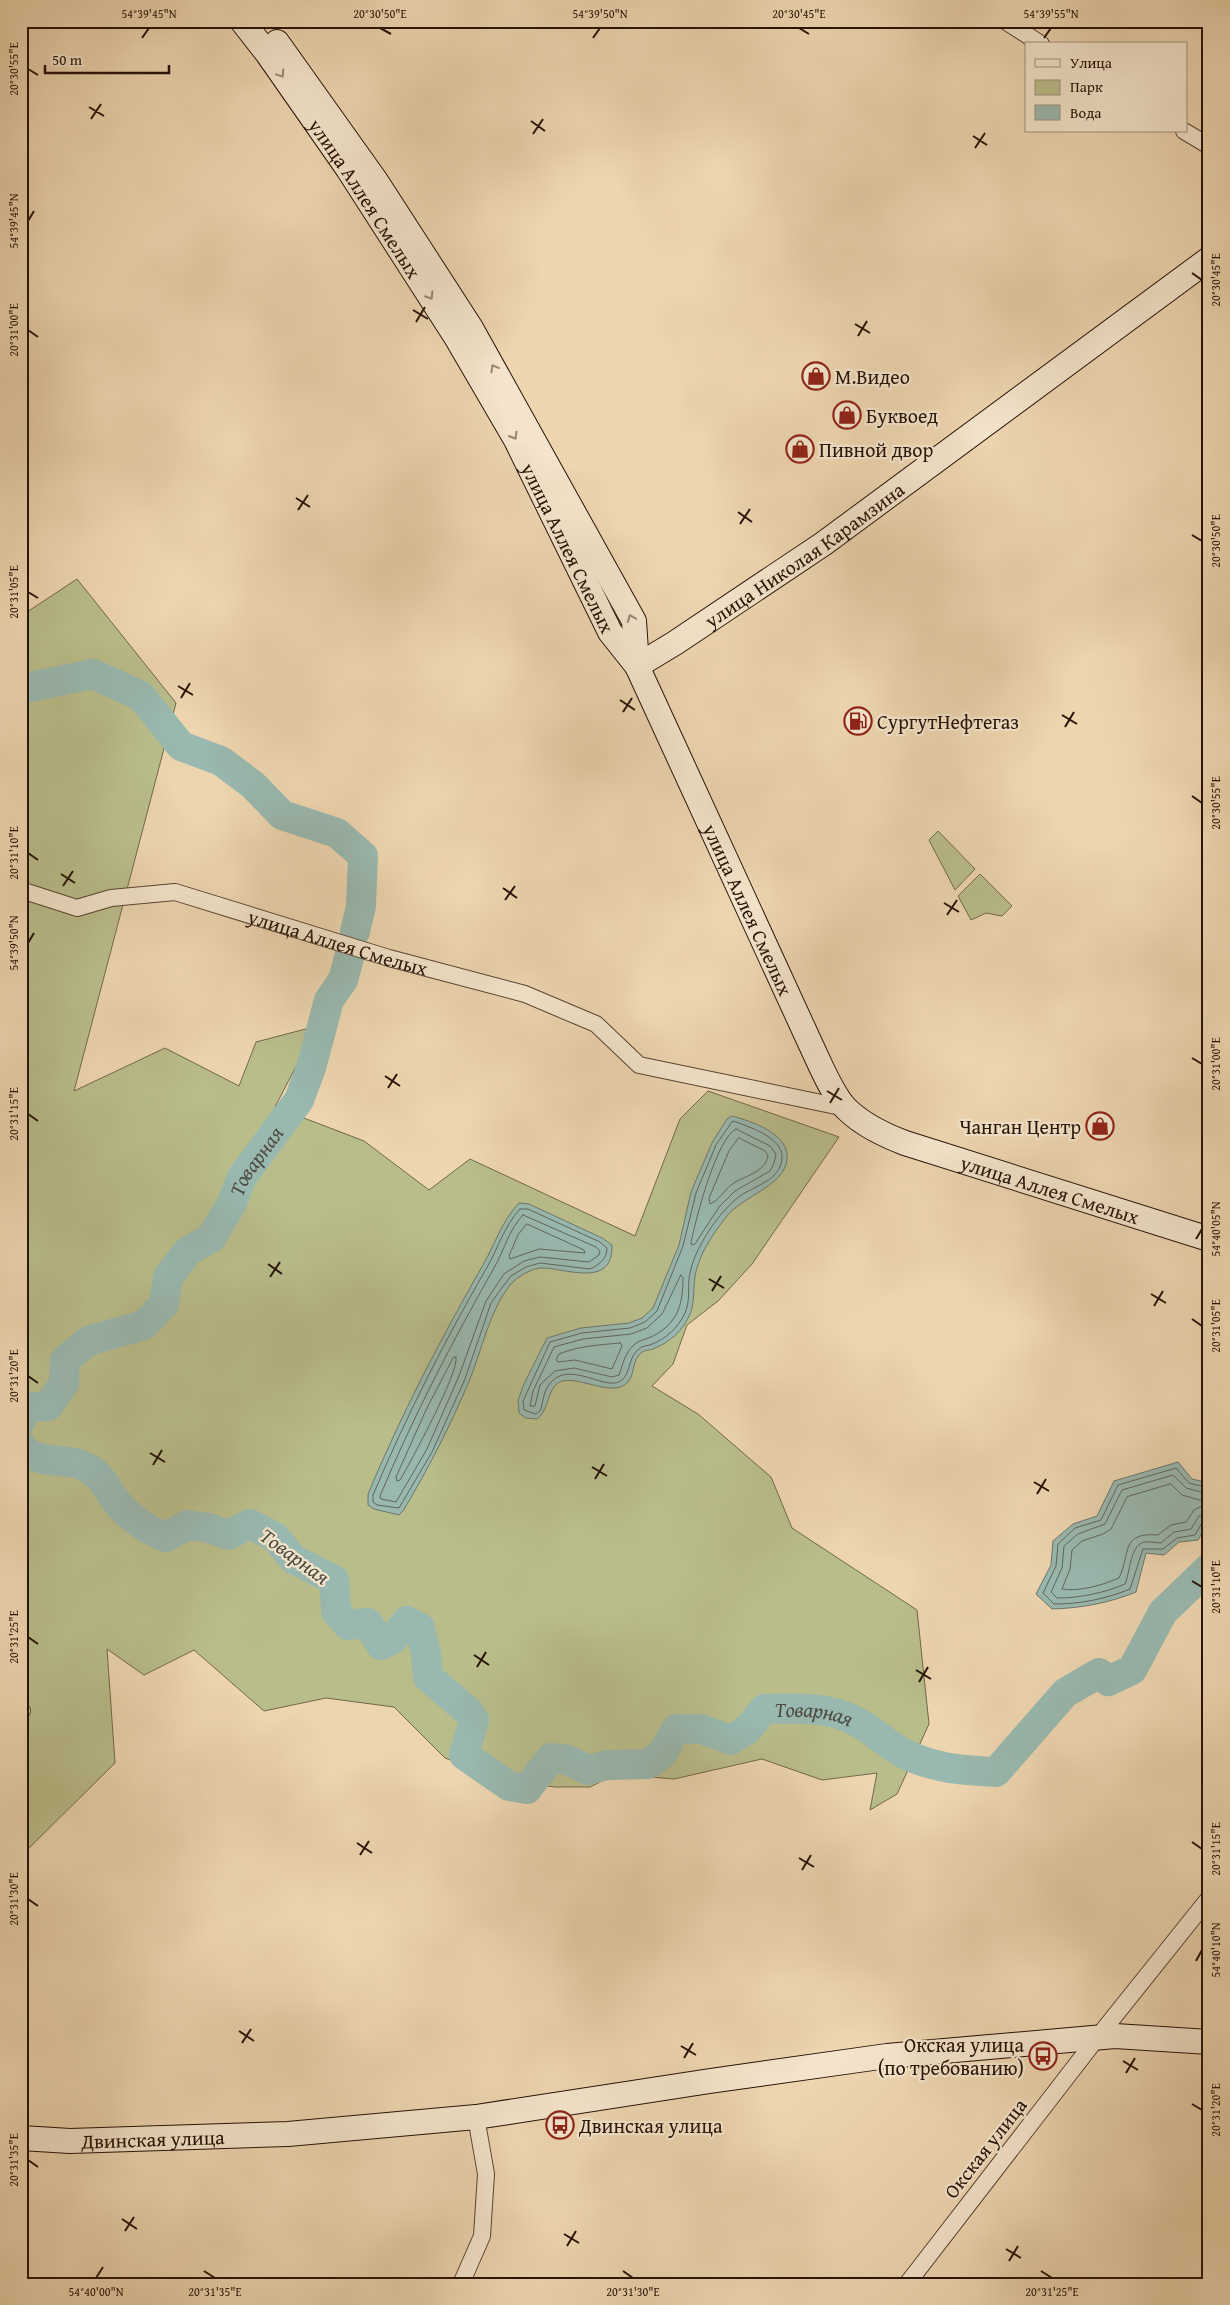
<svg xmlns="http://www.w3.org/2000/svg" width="1230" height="2305" font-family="'Gentium Book Plus',serif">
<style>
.green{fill:#b9bd8a;stroke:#706848}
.water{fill:#99b8af;stroke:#6b766c}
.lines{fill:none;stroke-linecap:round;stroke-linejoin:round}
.shore{stroke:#60655b;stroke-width:1}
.river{stroke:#99b8af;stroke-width:30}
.street-casing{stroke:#584331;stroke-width:18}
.secondary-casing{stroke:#261207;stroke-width:26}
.street{stroke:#f3e4cb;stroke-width:16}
.secondary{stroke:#f3e4cb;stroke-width:24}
.oneway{stroke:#978673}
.ticks{fill:none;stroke:#261207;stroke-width:2}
.labels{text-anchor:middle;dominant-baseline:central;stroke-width:4.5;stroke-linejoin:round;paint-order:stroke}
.street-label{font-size:20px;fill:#261207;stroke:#f3e4cb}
.poi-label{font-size:20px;fill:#261207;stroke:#f3e4cb;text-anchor:start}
.water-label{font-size:21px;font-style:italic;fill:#4e4c42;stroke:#f3e4cb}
.neatline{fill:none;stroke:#261207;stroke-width:2}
.ticks-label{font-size:12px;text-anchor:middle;fill:#261207}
</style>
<rect width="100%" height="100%" fill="#edd5af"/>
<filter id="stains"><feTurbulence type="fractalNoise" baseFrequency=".004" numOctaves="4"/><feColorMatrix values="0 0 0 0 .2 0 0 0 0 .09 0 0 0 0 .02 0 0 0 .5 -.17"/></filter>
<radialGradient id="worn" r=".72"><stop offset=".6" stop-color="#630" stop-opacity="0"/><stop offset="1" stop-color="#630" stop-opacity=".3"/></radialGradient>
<path class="green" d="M77,579L176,703L74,1091L165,1048L239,1086L256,1042L317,1026L275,1107L364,1141L429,1190L470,1159L635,1236L680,1119L708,1091L839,1137L752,1264L718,1301L687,1325L673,1364L652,1386L698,1414L771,1477L792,1528L917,1610L929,1724L897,1794L870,1810L877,1773L822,1780L762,1759L674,1779L616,1774L590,1787H555L509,1781L445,1758L394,1707L326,1698L264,1711L194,1650L144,1675L107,1649L115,1763L21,1856V616Z
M938,831L975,869L955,890L929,840Z
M980,874L1012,906L1002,916L986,913L971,920L970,918L958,896Z"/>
<path class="water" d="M732,1116C751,1121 790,1134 787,1159C785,1186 742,1196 726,1217C713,1234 699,1254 695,1276C693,1288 695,1302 690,1314C683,1331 670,1342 653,1349C650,1350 645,1350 642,1352C632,1359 635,1374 628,1382C614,1398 582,1377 563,1381C547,1384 550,1410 537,1419L526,1418L519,1413L518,1401L523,1386L547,1338L581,1328L629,1323L642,1318L653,1308L679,1245L691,1192L712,1143L727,1119Z
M519,1203L529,1204L602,1238L612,1245C613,1289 566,1268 542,1268C531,1268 517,1277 510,1285C490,1310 482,1349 470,1379C451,1425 428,1469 403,1511L399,1515L374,1509L368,1505V1494C401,1415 440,1340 483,1265C495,1244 502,1221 519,1203Z
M1178,1462L1192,1479L1209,1483V1521L1198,1540L1179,1542L1164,1555L1146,1553L1136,1592C1109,1603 1082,1608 1052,1609L1036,1594L1051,1565L1053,1541L1073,1524L1097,1516L1114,1481Z"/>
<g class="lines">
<path class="shore" d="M733,1121C748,1126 783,1138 782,1157C782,1180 754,1186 740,1196C734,1200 728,1207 723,1212C708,1230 692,1255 689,1279C688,1290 690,1302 685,1313C678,1328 666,1339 650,1345C646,1346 642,1346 639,1349C629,1356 631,1369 624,1378C610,1397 568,1355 548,1386C543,1393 543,1404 540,1411L536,1414L524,1410L523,1401L550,1342L582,1333L630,1328L645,1322L657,1311L683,1246L696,1193L716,1145Z
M736,1129L770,1146L776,1154L774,1163L770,1171L735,1191L719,1207L695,1244L692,1245L691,1242C696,1219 716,1139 736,1129Z
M739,1138L765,1151L768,1156C765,1173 743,1176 731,1185C724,1191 718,1201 710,1204L709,1198L729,1151Z
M520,1209H528L600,1242L607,1248C607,1259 599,1265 590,1269L540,1263L526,1267L511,1276L501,1289L491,1303L465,1379L432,1452L399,1508L377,1505L373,1502V1495C406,1417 444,1342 486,1269C498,1249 504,1226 520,1209Z
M523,1215L596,1247L600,1251L599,1255L589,1262L540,1257L524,1261L504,1274L486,1301L459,1376L427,1449L396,1502L381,1499L380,1496C413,1417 452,1342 494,1268C504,1251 509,1229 523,1215Z
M527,1224L584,1250L585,1253L539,1249L510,1259L509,1256L518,1235Z
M681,1275L683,1278C683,1304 678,1323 653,1336C647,1339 640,1340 635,1344C625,1352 623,1364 619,1375L612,1377L574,1368L555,1371L540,1385L535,1406H530L533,1391L554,1347L583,1339L631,1334L647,1328L662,1314Z
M620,1343L622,1346L612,1369L575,1360L558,1362L556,1360L559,1354C578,1346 599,1345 620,1343Z
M456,1357C460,1371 410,1463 400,1480L397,1481L396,1477L426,1410L453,1358Z
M1171,1484L1182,1495L1203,1501L1204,1505L1194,1510L1186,1522L1171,1525L1158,1535C1120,1532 1131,1553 1119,1578C1103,1585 1079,1592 1062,1589L1070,1569L1072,1550L1082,1541L1103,1534L1111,1529L1127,1497Z
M1209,1488L1189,1483L1176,1468L1118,1485L1101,1520L1075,1528L1058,1544L1056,1566L1043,1593L1054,1604C1080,1604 1106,1599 1130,1589L1143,1549H1163L1177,1538L1195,1535L1203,1521L1209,1519
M1209,1494L1186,1488L1173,1475L1122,1490L1105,1524L1078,1534L1064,1546L1062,1568L1051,1592L1057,1598C1080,1598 1104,1593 1125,1584C1130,1573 1130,1544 1145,1542C1150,1541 1156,1543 1161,1543L1174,1532L1191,1529L1199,1516L1209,1513"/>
<g class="river">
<path d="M21,689L93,674L141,696L181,746L221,761L253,785L282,815L337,833L363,856L361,906L355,932"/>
<path id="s1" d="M21,1420L25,1408L48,1406L64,1384L65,1360L88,1341L144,1325L164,1304L168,1277L188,1251L211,1238L232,1203L242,1177L299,1100L311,1068L329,1000L343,980L350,954"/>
<path id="s2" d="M21,1445C32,1465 64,1458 81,1465C105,1474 106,1492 122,1508C135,1521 149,1531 166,1537L187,1525L209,1528L228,1535L250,1524L275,1537L293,1559L334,1580L336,1611L348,1625L368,1623L381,1645L393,1639L407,1621L420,1628L426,1653L428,1677L469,1712L474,1720L464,1755L509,1786L527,1789L551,1758L568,1760L588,1770L607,1765L648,1764L662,1754L676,1729H701L731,1740L748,1729L764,1709C793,1709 825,1706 851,1719C870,1727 885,1743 903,1753C935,1769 961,1770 996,1772L1065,1693L1099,1673L1108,1681L1132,1670L1163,1612L1209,1568"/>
</g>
<g class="street-casing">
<g id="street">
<path d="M1005,21L1041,44"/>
<path d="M1184,131L1209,146"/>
<path id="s3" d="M21,890L77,908L111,898L175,892L389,958L525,994L596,1024L639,1065L836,1106L843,1104"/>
<path d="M21,1712L22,1711"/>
<path d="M461,2284L482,2236L486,2174L476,2117"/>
<path d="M907,2284L1097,2038L1209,1898"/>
</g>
</g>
<g class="secondary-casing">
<g id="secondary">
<path id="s4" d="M242,21L267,53L348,169L456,337L516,440L610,632L637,666L811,1045C820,1064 829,1087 842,1104C857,1122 884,1135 905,1143L1209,1239"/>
<path d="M277,42L376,181L471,328L634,621L637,666"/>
<path id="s5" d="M637,666L675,643L823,544L1209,259"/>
<path id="s6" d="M21,2138L70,2141L288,2134L476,2117L710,2081L887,2056L1115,2036L1209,2042"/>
</g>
</g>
<use href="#street" class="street"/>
<use href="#secondary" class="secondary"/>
</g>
<defs><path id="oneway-chevron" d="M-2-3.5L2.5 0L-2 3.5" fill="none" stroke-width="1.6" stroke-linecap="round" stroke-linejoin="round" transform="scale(1.25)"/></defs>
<g class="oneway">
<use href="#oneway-chevron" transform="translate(281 74) rotate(56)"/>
<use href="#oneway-chevron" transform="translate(430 296) rotate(58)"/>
<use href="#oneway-chevron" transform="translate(494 368) rotate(-119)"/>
<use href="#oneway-chevron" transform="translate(514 436) rotate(60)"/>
<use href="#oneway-chevron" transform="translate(631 618) rotate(-112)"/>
</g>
<path class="ticks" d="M380,28L391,34M799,28L809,34M142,38L149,28M593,38L600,28M1044,38L1051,28M28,69L38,75M89,107L104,116M91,119L101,104M531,121L545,131M533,134L543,119M973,136L987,145M975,148L985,133M28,221L34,211M1192,273L1202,280M413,310L428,319M416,322L425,307M855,324L870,333M28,330L38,337M858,336L867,321M296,498L310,507M298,510L308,495M738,512L752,522M740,524L750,509M1192,535L1202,541M28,592L38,598M178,686L193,695M181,698L190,683M620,700L635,710M623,712L632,698M1062,715L1077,724M1065,727L1074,712M1192,796L1202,803M28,853L38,860M61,874L75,883M63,886L73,871M503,888L517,898M505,900L515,886M944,903L959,912M947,915L957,900M28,943L34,933M1192,1058L1202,1064M385,1076L400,1086M388,1088L397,1074M827,1091L842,1100M830,1103L839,1088M28,1114L38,1121M1196,1239L1202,1229M268,1264L282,1274M270,1277L280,1262M709,1279L724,1288M712,1291L721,1276M1151,1294L1166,1303M1154,1306L1163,1291M1192,1319L1202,1326M28,1376L38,1383M150,1453L165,1462M153,1465L162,1450M592,1467L607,1476M595,1479L604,1464M1034,1482L1049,1491M1037,1494L1046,1479M1192,1581L1202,1587M28,1637L38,1644M474,1655L489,1665M477,1667L486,1652M916,1670L931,1679M919,1682L928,1667M1192,1842L1202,1849M357,1843L372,1853M360,1855L369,1841M799,1858L814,1867M802,1870L811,1855M28,1899L38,1906M1196,1961L1202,1950M239,2031L254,2041M242,2043L251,2029M681,2046L696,2055M684,2058L693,2043M1123,2061L1138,2070M1126,2073L1135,2058M1192,2104L1202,2110M28,2160L38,2167M122,2219L137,2229M125,2231L134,2217M564,2234L579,2243M567,2246L576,2231M1006,2249L1021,2258M1009,2261L1018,2246M204,2271L215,2278M623,2271L633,2278M1041,2271L1052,2278M96,2278L103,2267"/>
<defs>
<g id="shop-ring" transform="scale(1.4375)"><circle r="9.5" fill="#f3e4cb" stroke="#8f2418" stroke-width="1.5"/><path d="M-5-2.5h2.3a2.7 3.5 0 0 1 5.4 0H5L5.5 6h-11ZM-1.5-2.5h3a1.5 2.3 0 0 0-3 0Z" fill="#8f2418"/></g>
<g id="fuel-ring" transform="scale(1.4375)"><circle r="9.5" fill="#f3e4cb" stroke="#8f2418" stroke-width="1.5"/><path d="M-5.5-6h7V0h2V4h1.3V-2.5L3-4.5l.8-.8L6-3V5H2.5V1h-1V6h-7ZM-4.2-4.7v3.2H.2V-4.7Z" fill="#8f2418"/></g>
<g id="bus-ring" transform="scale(1.4375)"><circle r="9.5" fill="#f3e4cb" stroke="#8f2418" stroke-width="1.5"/><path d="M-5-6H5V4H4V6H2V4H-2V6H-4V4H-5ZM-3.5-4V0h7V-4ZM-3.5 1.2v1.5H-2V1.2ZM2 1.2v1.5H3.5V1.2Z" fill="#8f2418"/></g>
</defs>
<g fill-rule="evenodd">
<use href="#shop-ring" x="816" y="376"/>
<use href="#shop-ring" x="847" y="415"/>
<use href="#shop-ring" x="800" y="449"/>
<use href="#fuel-ring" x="858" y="721"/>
<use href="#shop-ring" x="1100" y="1126"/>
<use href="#bus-ring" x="1043" y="2056"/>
<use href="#bus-ring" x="560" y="2125"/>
</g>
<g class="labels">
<g class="street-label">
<text stroke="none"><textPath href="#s4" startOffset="216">улица Аллея Смелых</textPath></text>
<text stroke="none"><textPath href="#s4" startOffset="621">улица Аллея Смелых</textPath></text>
<text stroke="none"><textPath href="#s5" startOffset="201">улица Николая Карамзина</textPath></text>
<text stroke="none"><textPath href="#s4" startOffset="1026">улица Аллея Смелых</textPath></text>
<text stroke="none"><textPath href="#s3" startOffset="329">улица Аллея Смелых</textPath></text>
<text stroke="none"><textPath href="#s4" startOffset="1469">улица Аллея Смелых</textPath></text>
<text stroke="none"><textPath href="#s6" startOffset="132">Двинская улица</textPath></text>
<text transform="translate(985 2148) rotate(-52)">Окская улица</text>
</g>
<g class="poi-label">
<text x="835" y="376">M.Видео</text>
<text x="866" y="415">Буквоед</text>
<text x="819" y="449">Пивной двор</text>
<text x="877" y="721">СургутНефтегаз</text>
<text x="1081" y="1126" text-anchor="end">Чанган Центр</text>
<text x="1024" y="2044" text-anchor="end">Окская улица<tspan x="1024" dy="23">(по требованию)</tspan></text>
<text x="579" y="2125">Двинская улица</text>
</g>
<g class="water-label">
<text stroke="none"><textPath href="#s1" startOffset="380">Товарная</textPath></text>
<text transform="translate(295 1556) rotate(36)">Товарная</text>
<text stroke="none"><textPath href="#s2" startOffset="1080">Товарная</textPath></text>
</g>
</g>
<rect width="1230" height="2305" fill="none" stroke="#edd5af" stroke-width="55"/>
<rect x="1025" y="42" width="162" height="90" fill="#f3e4cb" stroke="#a1907d"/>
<rect x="1035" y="59" width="25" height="8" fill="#f3e4cb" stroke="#a1907d"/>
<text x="1070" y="68" font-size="15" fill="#261207">Улица</text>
<rect x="1035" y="80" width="25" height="15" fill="#b9bd8a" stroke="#a1907d"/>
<text x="1070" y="92" font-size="15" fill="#261207">Парк</text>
<rect x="1035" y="105" width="25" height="15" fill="#99b8af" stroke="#a1907d"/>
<text x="1070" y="118" font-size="15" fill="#261207">Вода</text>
<path d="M45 65v8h124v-8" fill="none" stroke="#261207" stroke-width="2.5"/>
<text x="52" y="65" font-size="15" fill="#261207" stroke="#f3e4cb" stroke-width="4" paint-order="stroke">50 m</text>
<rect x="28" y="28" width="1174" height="2250" class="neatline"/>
<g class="ticks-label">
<text x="149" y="18">54°39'45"N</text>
<text x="380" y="18">20°30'50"E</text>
<text x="600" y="18">54°39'50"N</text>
<text x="799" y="18">20°30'45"E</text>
<text x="1051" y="18">54°39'55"N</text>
<text transform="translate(14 69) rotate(-90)" y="4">20°30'55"E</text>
<text transform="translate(14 221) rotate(-90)" y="4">54°39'45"N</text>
<text transform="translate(1216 280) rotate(-90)" y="4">20°30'45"E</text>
<text transform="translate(14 330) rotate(-90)" y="4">20°31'00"E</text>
<text transform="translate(1216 541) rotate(-90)" y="4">20°30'50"E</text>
<text transform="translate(14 592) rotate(-90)" y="4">20°31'05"E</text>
<text transform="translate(1216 803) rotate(-90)" y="4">20°30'55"E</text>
<text transform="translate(14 853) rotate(-90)" y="4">20°31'10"E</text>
<text transform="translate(14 943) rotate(-90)" y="4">54°39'50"N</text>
<text transform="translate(1216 1064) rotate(-90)" y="4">20°31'00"E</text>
<text transform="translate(14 1114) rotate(-90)" y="4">20°31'15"E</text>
<text transform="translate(1216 1229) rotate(-90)" y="4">54°40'05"N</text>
<text transform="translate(1216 1326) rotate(-90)" y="4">20°31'05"E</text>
<text transform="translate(14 1376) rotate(-90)" y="4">20°31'20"E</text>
<text transform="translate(1216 1587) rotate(-90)" y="4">20°31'10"E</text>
<text transform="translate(14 1637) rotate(-90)" y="4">20°31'25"E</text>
<text transform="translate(1216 1849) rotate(-90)" y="4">20°31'15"E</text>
<text transform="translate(14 1899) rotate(-90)" y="4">20°31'30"E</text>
<text transform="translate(1216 1950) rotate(-90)" y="4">54°40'10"N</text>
<text transform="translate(1216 2110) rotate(-90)" y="4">20°31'20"E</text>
<text transform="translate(14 2160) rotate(-90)" y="4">20°31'35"E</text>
<text x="96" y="2296">54°40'00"N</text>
<text x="215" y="2296">20°31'35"E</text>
<text x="633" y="2296">20°31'30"E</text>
<text x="1052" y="2296">20°31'25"E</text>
</g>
<rect width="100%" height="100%" filter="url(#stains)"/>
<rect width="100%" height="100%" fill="url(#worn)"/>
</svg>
